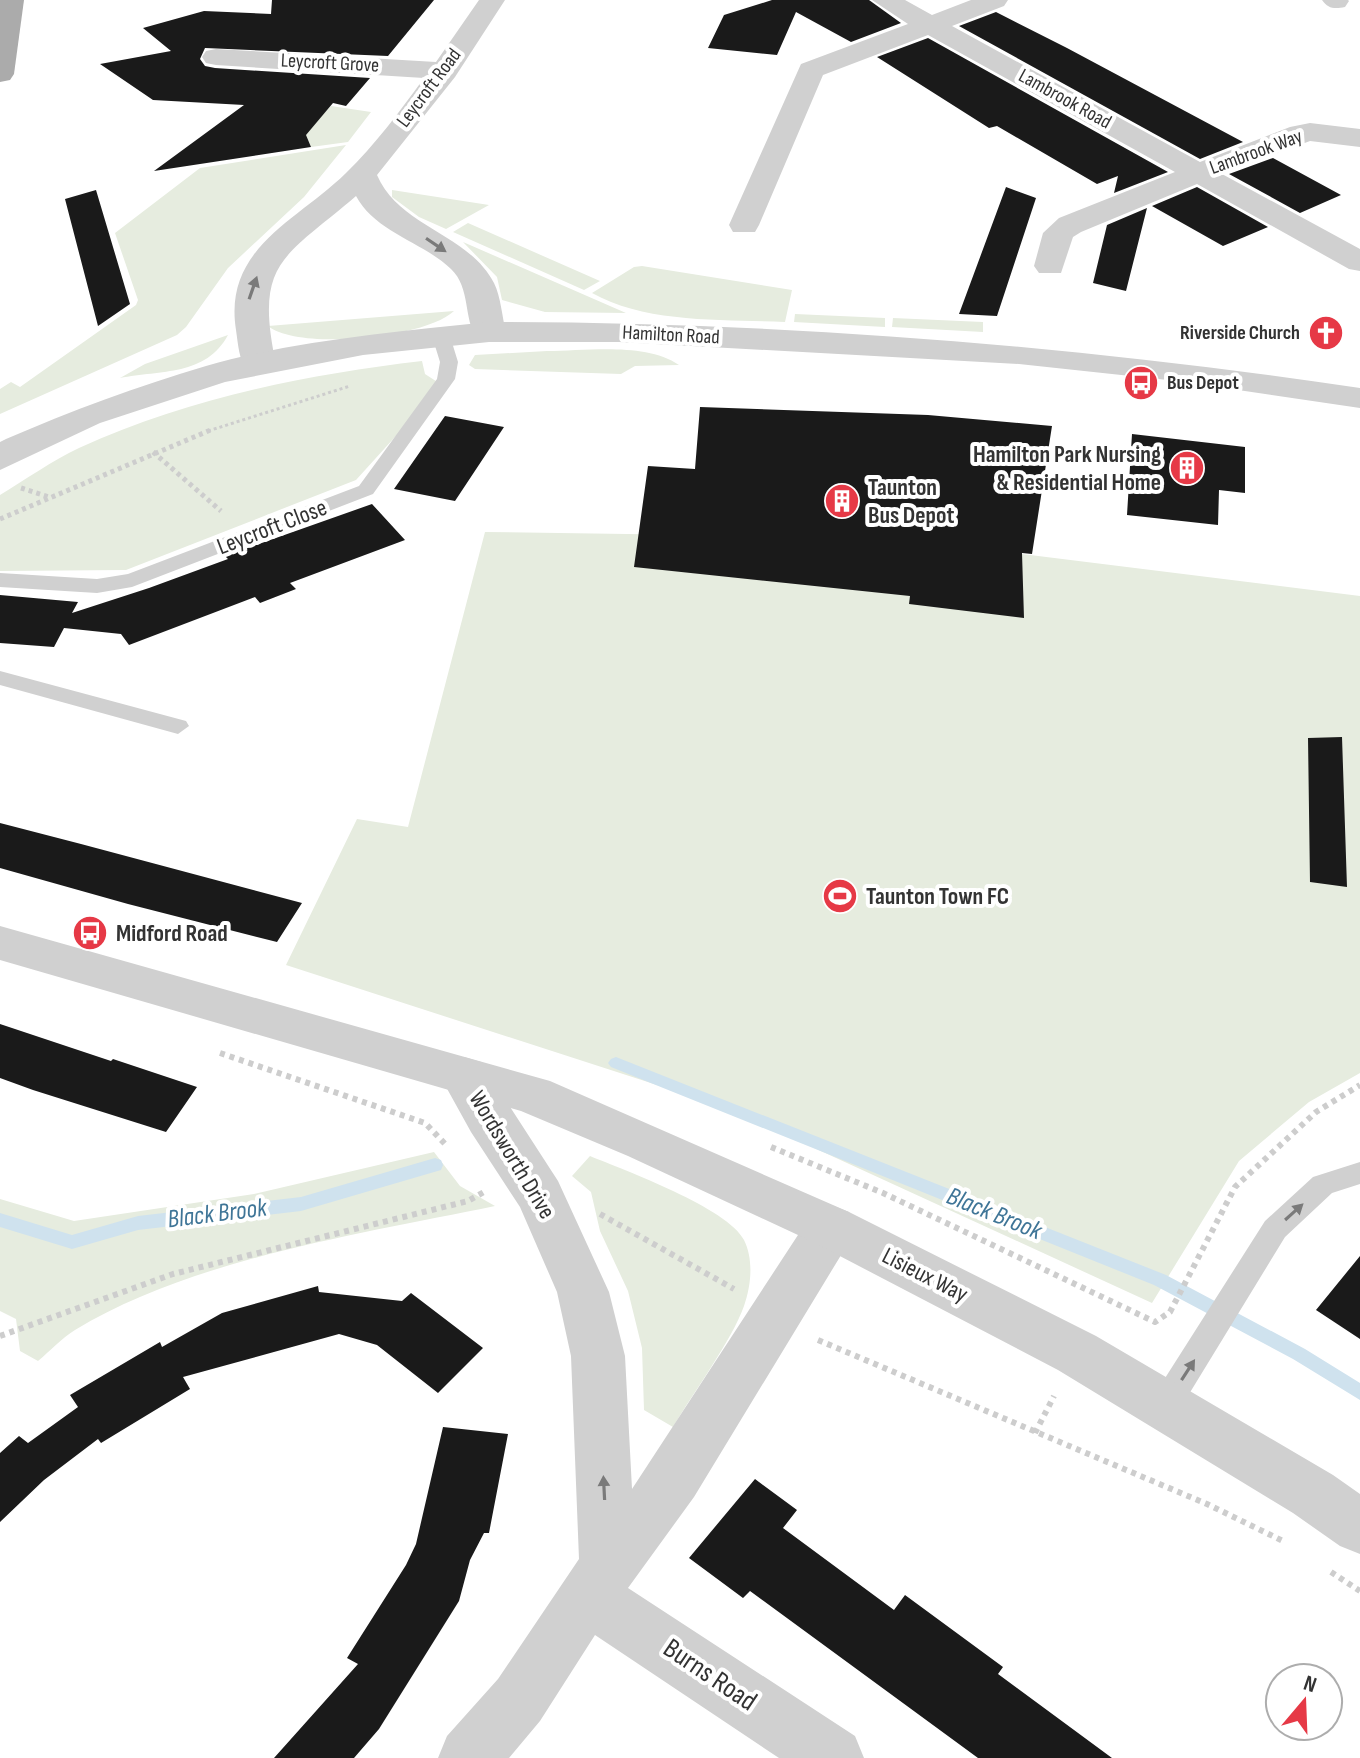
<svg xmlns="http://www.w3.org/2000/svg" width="1360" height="1758" font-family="'Sofia Sans Condensed',sans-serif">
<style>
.green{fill:#e6ecdf}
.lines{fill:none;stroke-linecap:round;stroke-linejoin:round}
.stream{fill:#cfe2ee;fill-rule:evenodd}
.building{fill:#1a1a1a}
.path-far2{stroke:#cdcdcd;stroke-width:3;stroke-dasharray:3 3;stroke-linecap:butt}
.path-far1{stroke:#cdcdcd;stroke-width:5;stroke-dasharray:4 4;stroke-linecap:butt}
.path{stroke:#cdcdcd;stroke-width:6;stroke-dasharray:5 5;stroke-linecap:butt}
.service{fill:#d0d0d0;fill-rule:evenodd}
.minor{fill:#d0d0d0;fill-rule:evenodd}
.tertiary{fill:#d0d0d0;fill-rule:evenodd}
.primary{fill:#ababab;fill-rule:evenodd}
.oneway{fill:#7a7a7a}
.labels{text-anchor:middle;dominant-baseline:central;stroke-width:8;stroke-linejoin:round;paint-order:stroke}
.far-street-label{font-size:20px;fill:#333;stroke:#fff}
.far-poi-label{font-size:20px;font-weight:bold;fill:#333;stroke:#fff;text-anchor:end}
.poi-label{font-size:24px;font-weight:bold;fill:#333;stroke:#fff;text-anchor:start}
.street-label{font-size:24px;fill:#333;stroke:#fff}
.water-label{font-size:26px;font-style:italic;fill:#3f7597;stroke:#fff}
.near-street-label{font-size:28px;fill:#333;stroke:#fff}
</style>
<rect width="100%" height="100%" fill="#fff"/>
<path class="green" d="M331,106L371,112L348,142L311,147L305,133Z
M346,145L304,197L228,268L186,327L177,335L0,414V389L11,382L20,387L136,305L138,300L115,233L200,168Z
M392,190L489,205L446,229L419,217L392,197Z
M468,223L600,281L584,290L453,232Z
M463,242L626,313L545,312L502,300L497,277Z
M642,266L792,290L785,322C723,319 647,324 592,293L634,267Z
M454,311C426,338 299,351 268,326Z
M795,314L885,318V327L794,322Z
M893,318L983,322V332L892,327Z
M228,335C206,376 161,370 120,378L145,364Z
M547,351C587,351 645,342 679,365L635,366L621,374L475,369L469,365L475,355Z
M422,361L425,374L442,385L356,480L126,570L0,571V495C26,479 52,461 79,448C188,398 304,375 422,361Z
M485,532L892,538L1360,596V1073L1309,1102L1239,1161L1152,1303L725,1107L286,965L357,819L408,827Z
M434,1152L460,1186L495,1206C361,1234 194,1258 75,1330C62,1338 50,1351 38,1361L20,1351L16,1319L0,1311V1199L74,1221L254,1194Z
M590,1156C624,1170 728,1208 744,1240C754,1260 751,1286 744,1306C732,1340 693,1393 673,1427L644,1410L642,1348L628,1291L600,1231L591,1192L572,1176Z"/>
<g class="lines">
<path class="stream" d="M616,1057L1166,1275L1305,1349L1360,1383V1400L1293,1359L1154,1285L611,1067L608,1063L611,1059Z
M435,1158L441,1160L443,1165L441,1170L301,1211L138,1230L72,1249L0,1227V1213L72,1235L138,1216L301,1197Z"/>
</g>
<path class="building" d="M272,0H434L388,56L205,48L200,59L205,66L215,68L370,78L346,106L333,103L306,135L311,147L154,171L244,105L153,100L100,64L171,51L143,28L204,11L271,14Z
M772,0H869L901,23L851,42L796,12L777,55L708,48L724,15Z
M996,12L1067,48L1243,142L1200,159L959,26Z
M928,38L1168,172L1114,193L1118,176L1097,184L997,126L989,128L877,57Z
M1273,158L1341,195L1300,213L1229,174Z
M1006,187L1036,198L997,316L959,314Z
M1197,187L1268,227L1223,246L1152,206Z
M96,190L130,304L98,326L65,199Z
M1147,208L1126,291L1093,283L1107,225Z
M700,407L928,415L1052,426L1032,554L1022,553L1024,618L909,604L910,596L634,567L648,466L695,469Z
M445,416L504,427L455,501L394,489Z
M1132,434L1245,447V493L1219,490L1218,525L1127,515Z
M372,504L405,540L290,583L296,589L260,603L255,597L129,645L121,634L64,628L54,647L0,643V595L78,602L72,613L149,588L228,559L225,556Z
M1342,737L1347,887L1310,882L1308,738Z
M0,823L81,844L302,903L277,942L128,904L0,868Z
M0,1024L111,1061L113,1059L197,1087L166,1132L33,1090L0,1078Z
M1360,1256V1339L1316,1310Z
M318,1286L319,1292L402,1301L411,1293L483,1348L438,1393L377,1345L339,1334L183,1377L190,1389L101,1443L98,1439L44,1480L0,1522V1453L19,1436L28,1443L78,1407L70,1395L160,1342L162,1347L222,1313Z
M443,1427L508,1434L489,1533H484L470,1560L459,1601L379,1729L354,1758H274L358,1664L347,1658L406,1565L416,1544Z
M755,1479L797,1510L783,1528L894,1610L905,1595L1003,1667L998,1674L1112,1758H978L750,1591L743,1598L689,1558Z"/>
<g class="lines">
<path class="path-far2" d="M208,431L350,386"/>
<path class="path-far1" d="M153,452L221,511
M21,488L49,497
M0,519L213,429"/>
<path class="path" d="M220,1053L425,1123L448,1147
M771,1147L883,1193L1155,1322L1170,1312L1235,1187L1316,1112L1360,1085
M600,1214L734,1289
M0,1336L173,1274L468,1201L484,1192
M818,1340L1207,1504L1285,1542
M1035,1433L1054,1396
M1331,1572L1360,1591"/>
<path class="service" d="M441,331L450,336L458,362L455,379L373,494L132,587L97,593L0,587V573L97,579L128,574L359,486L437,379L440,362L432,336Z
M0,671L186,721L189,726L178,734L0,685Z
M1360,1162V1184L1332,1193L1285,1237L1175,1417L1164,1421L1153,1417L1149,1407L1153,1397L1265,1221L1313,1177Z"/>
<path class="minor" d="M479,0H505L455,77L377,175C399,227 468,233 494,283C501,297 502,317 506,332L501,339L489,342L477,339C463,318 471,288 451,269C423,242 375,232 356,196C284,258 254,261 276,364L271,371L259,374L247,371C239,360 238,344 236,330C223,248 297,221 346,173C375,145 400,111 424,78L216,65L206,63L202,57L206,51L216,49L436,62Z
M872,0H905L932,15L971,0H1008L1004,6L952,26L1200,162L1290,127L1310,123L1360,129V147L1310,141L1222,174L1360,249V271L1349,269L1197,184L1081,232L1073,237L1061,273H1039L1034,266L1043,233L1059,218L1175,172L928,35L823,75L759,225L755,232H733L729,225L801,64L908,24Z
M1322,0H1348L1349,1L1345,7C1335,9 1328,9 1322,0Z
M464,1057L481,1062L558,1181L609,1292L625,1356L632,1489L813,1212L831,1205L849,1212L856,1227L849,1242L694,1497L628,1588L855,1736L864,1758H779L595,1635L540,1721L509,1758H438L447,1736L498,1679L579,1559L571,1356L557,1292L520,1207L471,1132L440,1076L447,1062Z"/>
<path class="tertiary" d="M489,322C782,322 1070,345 1360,388V408L1177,381L1019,364L619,342H489L363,355L225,382L100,423L0,470V442L6,439C71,411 138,386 206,366C297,340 395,332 489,322Z
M0,926L550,1081L849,1212L1096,1336L1333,1475L1360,1494V1554L1340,1546L1293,1513L1058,1370L813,1242L628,1156L521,1111L0,960Z"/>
<path class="primary" d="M0,0H24L14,74L10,80L0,82Z"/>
</g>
<defs><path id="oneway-solid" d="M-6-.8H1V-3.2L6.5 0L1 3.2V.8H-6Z" transform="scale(2)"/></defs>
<g class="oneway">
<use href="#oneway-solid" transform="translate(436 245) rotate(34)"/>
<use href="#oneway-solid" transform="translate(253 288) rotate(-71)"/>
<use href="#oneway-solid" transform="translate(1294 1212) rotate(-42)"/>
<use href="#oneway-solid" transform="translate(1188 1370) rotate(-57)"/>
<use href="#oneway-solid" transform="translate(604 1488) rotate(-93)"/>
</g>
<defs>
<g id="church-disc" transform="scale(1.8)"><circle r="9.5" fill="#e63946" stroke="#fff"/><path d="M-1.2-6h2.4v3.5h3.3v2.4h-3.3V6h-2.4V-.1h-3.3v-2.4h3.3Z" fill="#fff"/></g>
<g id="bus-disc" transform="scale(1.8)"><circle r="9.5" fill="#e63946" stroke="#fff"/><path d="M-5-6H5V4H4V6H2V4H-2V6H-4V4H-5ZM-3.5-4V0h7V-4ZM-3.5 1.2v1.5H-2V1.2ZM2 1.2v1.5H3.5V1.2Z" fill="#fff"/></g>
<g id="building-disc" transform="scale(1.8)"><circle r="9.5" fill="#e63946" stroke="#fff"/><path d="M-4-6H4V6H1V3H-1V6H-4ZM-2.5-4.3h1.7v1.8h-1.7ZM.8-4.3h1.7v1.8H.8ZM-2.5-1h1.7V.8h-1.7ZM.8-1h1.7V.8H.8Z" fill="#fff"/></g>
<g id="stadium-disc" transform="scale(1.8)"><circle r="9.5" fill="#e63946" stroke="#fff"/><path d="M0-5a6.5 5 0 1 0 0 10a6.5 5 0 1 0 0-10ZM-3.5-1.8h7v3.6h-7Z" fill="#fff"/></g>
</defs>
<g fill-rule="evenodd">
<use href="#church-disc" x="1326" y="333"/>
<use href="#bus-disc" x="1141" y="383"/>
<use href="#building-disc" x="1187" y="468"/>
<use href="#building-disc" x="842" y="501"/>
<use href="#stadium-disc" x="840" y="896"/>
<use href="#bus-disc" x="90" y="933"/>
</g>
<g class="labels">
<g class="far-street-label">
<text transform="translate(330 63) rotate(3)">Leycroft Grove</text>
<text transform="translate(429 88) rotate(-53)">Leycroft Road</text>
<text transform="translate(1065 99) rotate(29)">Lambrook Road</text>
<text transform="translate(1256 152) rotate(-20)">Lambrook Way</text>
<text transform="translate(671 335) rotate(3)">Hamilton Road</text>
</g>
<g class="far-poi-label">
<text x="1300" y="333">Riverside Church</text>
<text x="1167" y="383" text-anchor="start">Bus Depot</text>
</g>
<g class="poi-label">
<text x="1161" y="454" text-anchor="end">Hamilton Park Nursing<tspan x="1161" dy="28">&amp; Residential Home</tspan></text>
<text x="868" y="487">Taunton<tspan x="868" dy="28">Bus Depot</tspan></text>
<text x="866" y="896">Taunton Town FC</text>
<text x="116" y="933">Midford Road</text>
</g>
<g class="street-label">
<text transform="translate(272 527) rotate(-21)">Leycroft Close</text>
<text transform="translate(512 1155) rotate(59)">Wordsworth Drive</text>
<text transform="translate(925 1275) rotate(27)">Lisieux Way</text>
</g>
<g class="water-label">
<text transform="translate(217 1214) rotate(-7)">Black Brook</text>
<text transform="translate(994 1214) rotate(22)">Black Brook</text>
</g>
<g class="near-street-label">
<text transform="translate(710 1675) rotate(34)">Burns Road</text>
</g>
</g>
<g transform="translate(1304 1702) rotate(19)"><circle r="38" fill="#ffffff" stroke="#adadad" stroke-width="2"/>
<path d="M0-6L14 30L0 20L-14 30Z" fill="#e63946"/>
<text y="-12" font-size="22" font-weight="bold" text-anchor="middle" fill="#333333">N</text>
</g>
</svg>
